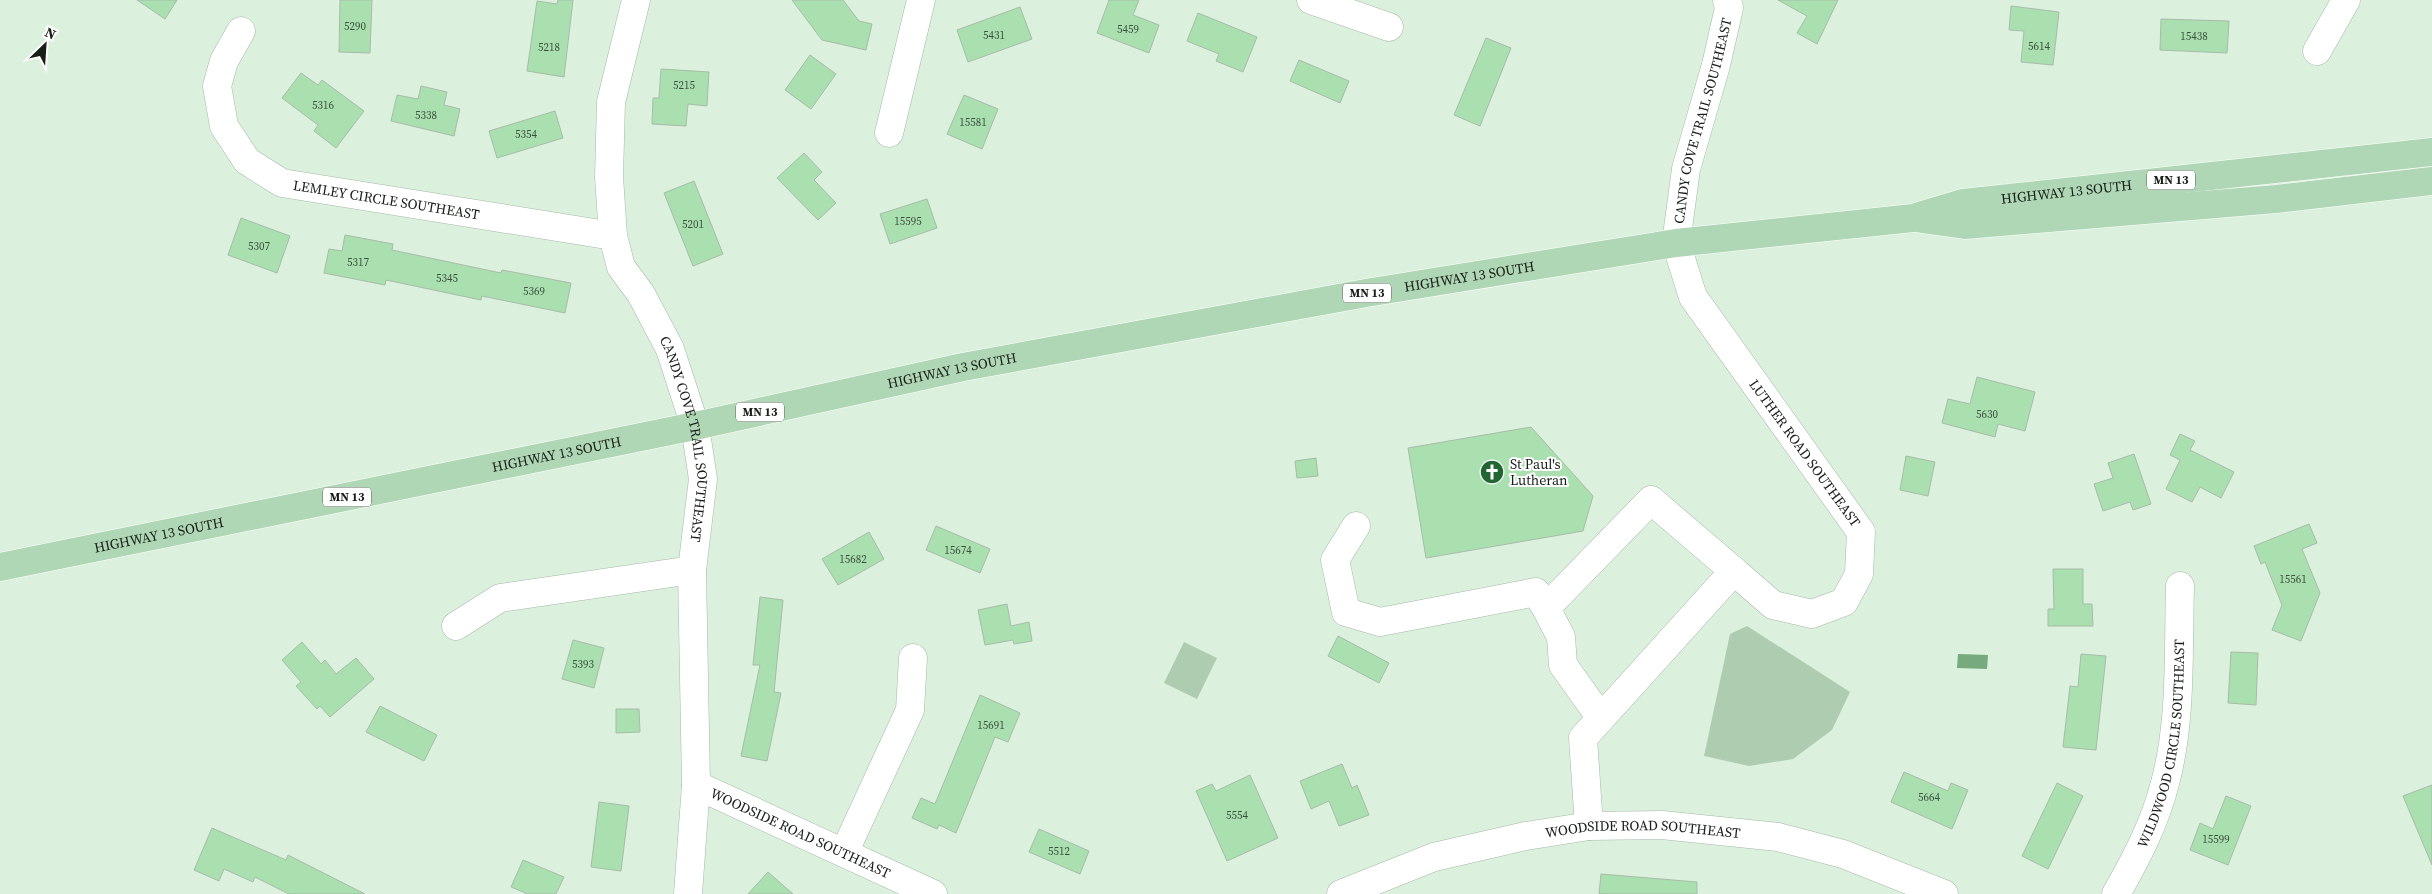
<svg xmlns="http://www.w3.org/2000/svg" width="2432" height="894" font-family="'Source Serif 4',serif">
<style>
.green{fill:#adccb0}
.water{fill:#77aa7d}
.building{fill:#aae0b0;stroke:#a8bba9}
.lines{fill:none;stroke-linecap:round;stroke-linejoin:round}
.minor-casing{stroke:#a5b9a7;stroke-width:29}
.major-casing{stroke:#fff;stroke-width:29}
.minor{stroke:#fff;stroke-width:28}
.major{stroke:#b0d7b5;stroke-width:28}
.labels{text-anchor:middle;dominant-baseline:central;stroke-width:4;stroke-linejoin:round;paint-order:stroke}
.number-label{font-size:11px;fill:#3c4f3e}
.shield{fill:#fff;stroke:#5d625d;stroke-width:1}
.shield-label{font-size:12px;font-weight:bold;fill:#181f18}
.street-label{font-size:14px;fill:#181f18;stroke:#fff}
.poi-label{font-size:14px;fill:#181f18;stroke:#fff;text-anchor:start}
</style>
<rect width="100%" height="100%" fill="#dbf0dd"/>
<path class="green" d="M1747,626L1850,692L1832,730L1793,759L1749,766L1704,756L1730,634Z
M1184,642L1217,658L1197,699L1164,683Z"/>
<path class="water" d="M1958,654L1988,655L1987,669L1957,668Z"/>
<path class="building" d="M137,0H177L165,19Z
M340,0H372L370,53L339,52Z
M558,0H573L564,77L527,71L537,1L557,4Z
M792,0H843L859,21L872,24L866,50L822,40Z
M1109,0H1139L1133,15L1159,25L1149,53L1097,33Z
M1778,0H1838L1817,44L1797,33L1807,16Z
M2011,6L2059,12L2053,65L2021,62L2024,31L2009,30Z
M1020,7L1032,39L968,62L957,30Z
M1198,13L1257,37L1243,72L1216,61L1219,54L1187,41Z
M2161,19L2229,21L2227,53L2160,50Z
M1486,38L1511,48L1480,126L1454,115Z
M810,55L836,74L811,109L785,90Z
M1299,60L1349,81L1340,103L1290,81Z
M661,69L709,72L707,106L688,104L686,126L652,124L653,98H659Z
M301,73L318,85L322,80L364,111L336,148L314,131L318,125L282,98Z
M421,86L447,92L444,105L460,109L454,136L391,121L397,95L418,99Z
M964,95L998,109L982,149L947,134Z
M555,111L563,138L497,158L489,131Z
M804,153L822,172L814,180L836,203L818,220L777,178Z
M694,181L723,254L693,266L664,193Z
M927,199L937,228L890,244L880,214Z
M241,218L290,236L277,273L228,255Z
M345,235L393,244L392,250L501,273L502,270L571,283L565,313L482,296L481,300L386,280L385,285L324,273L329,249L342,251Z
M1977,377L2035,392L2025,431L1998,424L1995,437L1942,423L1948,399L1970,404Z
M1531,427L1593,496L1583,531L1426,558L1408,448Z
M2180,434L2195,441L2190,450L2234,472L2221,498L2200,487L2192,502L2166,489L2180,460L2170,455Z
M2134,454L2151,504L2133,510L2130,502L2103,511L2094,484L2113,478L2108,463Z
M1906,456L1935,462L1928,496L1900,490Z
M1316,458L1318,476L1297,478L1295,461Z
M2309,524L2317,543L2302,549L2320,593L2301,641L2272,630L2282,605L2265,562L2261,564L2254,546Z
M936,526L990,549L980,573L926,550Z
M869,532L884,559L838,585L822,559Z
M2053,569H2083V604H2092L2093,626H2048V609H2054Z
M760,597L783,600L774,692L781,693L767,761L741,756L760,665H753Z
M1007,604L1011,626L1029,622L1032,641L1014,644L1013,640L985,645L978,610Z
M1338,636L1389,663L1379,683L1328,656Z
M573,640L604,648L594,688L562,679Z
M302,642L321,664L325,660L336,674L356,658L374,679L330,717L320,706L317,709L296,686L301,682L282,660Z
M2231,652L2258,653L2256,705L2228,703Z
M2081,654L2106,656L2096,750L2063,747L2070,686L2078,687Z
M980,695L1020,713L1008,742L995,737L956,833L939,825L937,829L912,818L921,798L935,804Z
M380,706L437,735L424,761L366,732Z
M616,709H639L640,732L616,733Z
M1342,764L1352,788L1357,785L1369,815L1339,826L1329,801L1311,809L1300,781Z
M1904,772L1948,791L1951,783L1968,790L1952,829L1891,802Z
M1250,775L1278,838L1227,861L1196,791L1212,784L1216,791Z
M2057,783L2083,796L2048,869L2022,856Z
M2432,785V865L2403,796Z
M2226,796L2251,806L2228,865L2190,850L2200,823L2213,829Z
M599,802L629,806L621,871L591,867Z
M212,828L286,860L288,855L365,894H289L255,877L253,882L224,869L219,881L194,870Z
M1039,829L1089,851L1080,874L1029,852Z
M523,860L564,877L556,894H528L511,887Z
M768,872L793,894H748Z
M1601,874L1697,882V894H1599Z"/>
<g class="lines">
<g class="minor-casing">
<g id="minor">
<path id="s1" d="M636,0L611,102L609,177L613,236L621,267L641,294L670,349L695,426L703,479L692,570L696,785L688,894"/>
<path d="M1311,0L1389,27"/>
<path id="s2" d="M241,31L224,61L217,86L224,126L247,161L282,183L613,236"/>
<path d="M2317,51L2346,0"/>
<path d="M889,133L921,0"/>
<path d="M1356,526L1335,560L1346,612L1380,622L1536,592L1546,608"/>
<path d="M456,626L500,598L692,570"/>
<path d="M1601,718L1563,665L1561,637L1546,608L1651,500L1734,571"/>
<path id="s3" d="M696,785L933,894"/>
<path id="s4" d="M1589,826L1583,738L1734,571L1773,605L1812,614L1844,602L1859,574L1861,532L1693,297L1676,243L1686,169L1716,65L1729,8L1727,0"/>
<path d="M844,853L910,710L913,658"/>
<path id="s5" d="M1341,894L1434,857L1526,836L1589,826L1662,825L1778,837L1843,854L1944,894"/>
<path id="s6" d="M2116,894C2136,859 2155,823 2165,783C2182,720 2178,651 2180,586"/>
</g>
</g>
<g class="major-casing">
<g id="major">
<path d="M1922,219L1965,225L2276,199L2432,181"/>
<path id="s7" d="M0,567L695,426L963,367L1366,293L1676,243L1913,218L1963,203L2432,152"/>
</g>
</g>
<use href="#minor" class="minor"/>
<use href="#major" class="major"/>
</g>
<defs>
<g id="church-disc" transform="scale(1.25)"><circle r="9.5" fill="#226631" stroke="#fff"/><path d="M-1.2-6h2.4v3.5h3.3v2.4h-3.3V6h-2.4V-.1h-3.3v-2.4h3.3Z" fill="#fff"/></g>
</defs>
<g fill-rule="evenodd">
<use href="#church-disc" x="1492" y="472"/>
</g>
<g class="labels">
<g class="number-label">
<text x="355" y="26">5290</text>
<text x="1128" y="29">5459</text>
<text x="994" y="35">5431</text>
<text x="2194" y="36">15438</text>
<text x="2039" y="46">5614</text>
<text x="549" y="47">5218</text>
<text x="684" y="85">5215</text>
<text x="323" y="105">5316</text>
<text x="426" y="115">5338</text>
<text x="973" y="122">15581</text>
<text x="526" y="134">5354</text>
<text x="908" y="221">15595</text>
<text x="693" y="224">5201</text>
<text x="259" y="246">5307</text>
<text x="358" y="262">5317</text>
<text x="447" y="278">5345</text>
<text x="534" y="291">5369</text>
<text x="1987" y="414">5630</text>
<text x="958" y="550">15674</text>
<text x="853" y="559">15682</text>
<text x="2293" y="579">15561</text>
<text x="583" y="664">5393</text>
<text x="991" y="725">15691</text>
<text x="1929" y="797">5664</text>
<text x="1237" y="815">5554</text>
<text x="2216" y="839">15599</text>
<text x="1059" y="851">5512</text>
</g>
<g class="shield">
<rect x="2147" y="170.5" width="48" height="19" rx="4"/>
<rect x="1343" y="283.5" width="48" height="19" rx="4"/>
<rect x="736" y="402.5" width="48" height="19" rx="4"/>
<rect x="323" y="487.5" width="48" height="19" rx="4"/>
</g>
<g class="shield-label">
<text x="2171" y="180">MN 13</text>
<text x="1367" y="293">MN 13</text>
<text x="760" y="412">MN 13</text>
<text x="347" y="497">MN 13</text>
</g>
<g class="street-label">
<text stroke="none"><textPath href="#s4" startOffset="984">CANDY COVE TRAIL SOUTHEAST</textPath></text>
<text stroke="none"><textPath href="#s7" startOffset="2102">HIGHWAY 13 SOUTH</textPath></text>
<text stroke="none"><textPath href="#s2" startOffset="290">LEMLEY CIRCLE SOUTHEAST</textPath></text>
<text stroke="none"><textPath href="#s7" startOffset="1498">HIGHWAY 13 SOUTH</textPath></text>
<text stroke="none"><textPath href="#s7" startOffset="972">HIGHWAY 13 SOUTH</textPath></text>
<text stroke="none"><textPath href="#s1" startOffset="459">CANDY COVE TRAIL SOUTHEAST</textPath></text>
<text transform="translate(1805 453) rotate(54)">LUTHER ROAD SOUTHEAST</text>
<text stroke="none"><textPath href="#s7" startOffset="568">HIGHWAY 13 SOUTH</textPath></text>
<text stroke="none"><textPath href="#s7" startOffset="162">HIGHWAY 13 SOUTH</textPath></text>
<text stroke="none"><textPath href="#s6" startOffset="160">WILDWOOD CIRCLE SOUTHEAST</textPath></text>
<text stroke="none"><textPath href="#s3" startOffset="115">WOODSIDE ROAD SOUTHEAST</textPath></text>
<text stroke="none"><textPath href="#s5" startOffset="312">WOODSIDE ROAD SOUTHEAST</textPath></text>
</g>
<g class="poi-label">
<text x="1510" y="464">St Paul's<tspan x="1510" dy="16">Lutheran</tspan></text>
</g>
</g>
<g transform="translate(45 45) rotate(25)" stroke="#ffffff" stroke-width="4" paint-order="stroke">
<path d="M0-4L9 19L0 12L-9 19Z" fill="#181f18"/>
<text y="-8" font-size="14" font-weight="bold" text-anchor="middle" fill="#181f18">N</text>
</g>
</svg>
